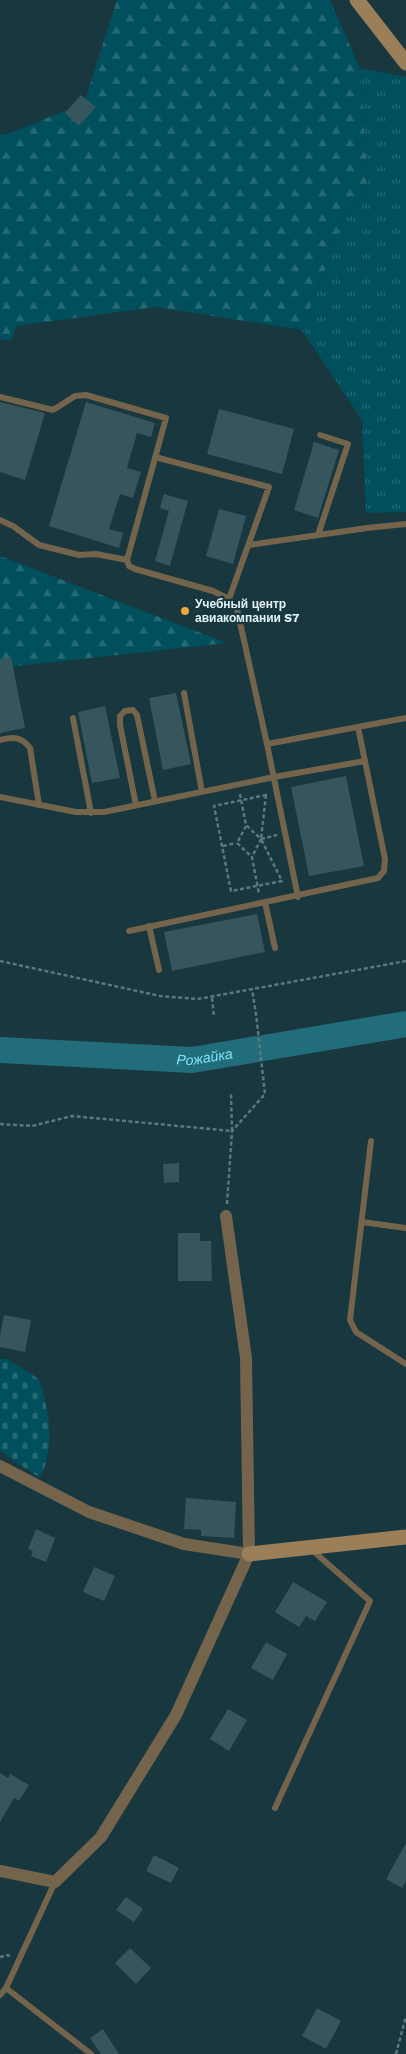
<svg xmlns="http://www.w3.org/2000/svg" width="406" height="2054" font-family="'Work Sans',sans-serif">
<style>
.grass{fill:url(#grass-tufts)}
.forest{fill:url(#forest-firs)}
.cemetery{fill:url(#cemetery-stones)}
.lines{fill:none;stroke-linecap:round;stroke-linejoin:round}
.river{stroke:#226d7b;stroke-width:26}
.building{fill:#37555c}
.path{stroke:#5d777d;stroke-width:2.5;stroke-dasharray:4 2.5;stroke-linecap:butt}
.lane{stroke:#75644c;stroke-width:6}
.street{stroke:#75644c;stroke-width:12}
.secondary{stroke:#9b7f59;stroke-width:15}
.poi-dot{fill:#eda83b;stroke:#19373e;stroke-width:2}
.labels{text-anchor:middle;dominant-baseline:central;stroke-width:4.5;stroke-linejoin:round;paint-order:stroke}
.poi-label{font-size:12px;font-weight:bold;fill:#e2f4f8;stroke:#19373e;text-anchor:start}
.water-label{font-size:14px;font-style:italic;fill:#7fe3f8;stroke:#19373e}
</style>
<defs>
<pattern id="grass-tufts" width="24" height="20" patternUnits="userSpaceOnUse" patternTransform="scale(1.25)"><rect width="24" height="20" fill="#004f5c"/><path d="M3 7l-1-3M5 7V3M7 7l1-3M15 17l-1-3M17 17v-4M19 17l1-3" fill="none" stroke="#256974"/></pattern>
<pattern id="forest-firs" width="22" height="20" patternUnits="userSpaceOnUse" patternTransform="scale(1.25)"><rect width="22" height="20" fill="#004f5c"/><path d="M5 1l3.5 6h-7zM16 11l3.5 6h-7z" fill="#256974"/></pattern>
<pattern id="cemetery-stones" width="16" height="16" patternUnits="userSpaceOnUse" patternTransform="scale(1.25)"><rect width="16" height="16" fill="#004f5c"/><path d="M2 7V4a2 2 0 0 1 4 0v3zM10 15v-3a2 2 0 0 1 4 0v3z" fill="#256974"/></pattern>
</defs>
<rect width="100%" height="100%" fill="#19373e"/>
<path class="grass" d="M360,68L406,77V512L366,513L362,420L302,330L347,209L368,189Z"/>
<path class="forest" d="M117,0H330L360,68L368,189L347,209L302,330L156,307L16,326L11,341L0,339V134H8L84,103Z
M0,556L227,643L0,668Z"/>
<path class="cemetery" d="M0,1359H7L39,1379C49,1412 56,1445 40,1478L0,1451Z"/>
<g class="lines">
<path class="river" id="s1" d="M0,1050L192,1060L406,1024"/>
</g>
<path class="building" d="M81,95L96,107L79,126L65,113Z
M0,402L45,413L25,480L0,472Z
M86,402L155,423L151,437L137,433L127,468L141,472L133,498L120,494L109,529L123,533L119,548L49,526Z
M219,409L294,429L282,474L207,454Z
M314,442L339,450L318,518L294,510Z
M164,494L188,501L170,566L155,561L169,511L160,508Z
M219,509L246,516L233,564L206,556Z
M11,657L25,728L0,733V659Z
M176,693L191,764L163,770L149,698Z
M105,706L120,778L92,783L78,712Z
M346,776L364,866L309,876L291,787Z
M257,914L265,952L172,971L164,932Z
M179,1163V1182L164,1183L163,1164Z
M178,1233H200V1241H211L212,1281H178Z
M4,1315L31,1320L25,1352L0,1347V1336Z
M186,1498L236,1502L234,1538L201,1536V1530L184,1529Z
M36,1529L55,1538L46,1562L31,1556L33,1551L28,1549Z
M94,1567L115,1576L104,1601L83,1592Z
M293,1582L327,1602L315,1621L306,1616L299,1627L275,1612Z
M266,1642L287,1654L273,1680L251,1668Z
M228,1709L247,1720L229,1751L210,1739Z
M0,1773L8,1778L10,1774L29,1785L19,1801L14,1798L0,1822Z
M406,1843V1881L402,1888L386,1879Z
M154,1855L179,1868L171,1883L146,1871Z
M126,1897L143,1909L134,1922L116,1910Z
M130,1948L151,1968L136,1984L115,1963Z
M317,2008L341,2021L326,2049L302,2036Z
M103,2029L119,2054H101L90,2038Z"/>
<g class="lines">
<path class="path" d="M240,794L246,825L261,839L252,857L259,894
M266,795L261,839L282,881L231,891L214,806Z
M246,826L237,843L252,857
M261,839L277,835
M223,846L236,843
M0,961L160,996L198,999L406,961
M212,998L214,1017
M0,1124L32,1126L72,1116L232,1131L231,1093
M227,1204L232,1131L265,1094L256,1014L252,989
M0,1957L8,1955L11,1957
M396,2054L406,2016"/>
<path class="lane" d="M0,397L53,410L75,396L86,395L166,418L127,560L129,566L135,569L213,591L229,599L237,609L267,744L406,718
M155,457L269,487L229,599
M0,520L13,526L39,545L79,555L96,554L127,560
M318,535L348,444L320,435
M249,545L367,528L406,524
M184,693L202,792
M73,718L91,813
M0,740C13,737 21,736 30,748L39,805
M267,744L298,897
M0,797L76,812H104L274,777L365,761
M136,805L120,725V716L125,711L133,710L137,715L155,801
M265,902L275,948
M149,926L159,970
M129,931L378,878L384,871L385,859L358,727
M371,1141L350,1320L356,1332L406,1364
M362,1222L406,1228
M275,1808L370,1601L312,1550
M6,1988L91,2054
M0,1995L6,1988L55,1882"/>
<path class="street" d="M0,1466L89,1512L184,1544L249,1554
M0,1871L55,1882L101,1837L176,1715L249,1554L246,1358L226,1216"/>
<path class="secondary" d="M357,0L406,63
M249,1554L406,1537"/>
</g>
<circle class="poi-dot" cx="185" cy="611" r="5"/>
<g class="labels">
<g class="poi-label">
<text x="195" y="604">Учебный центр<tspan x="195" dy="14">авиакомпании S7</tspan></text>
</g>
<g class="water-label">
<text stroke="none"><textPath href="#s1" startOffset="205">Рожайка</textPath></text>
</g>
</g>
</svg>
